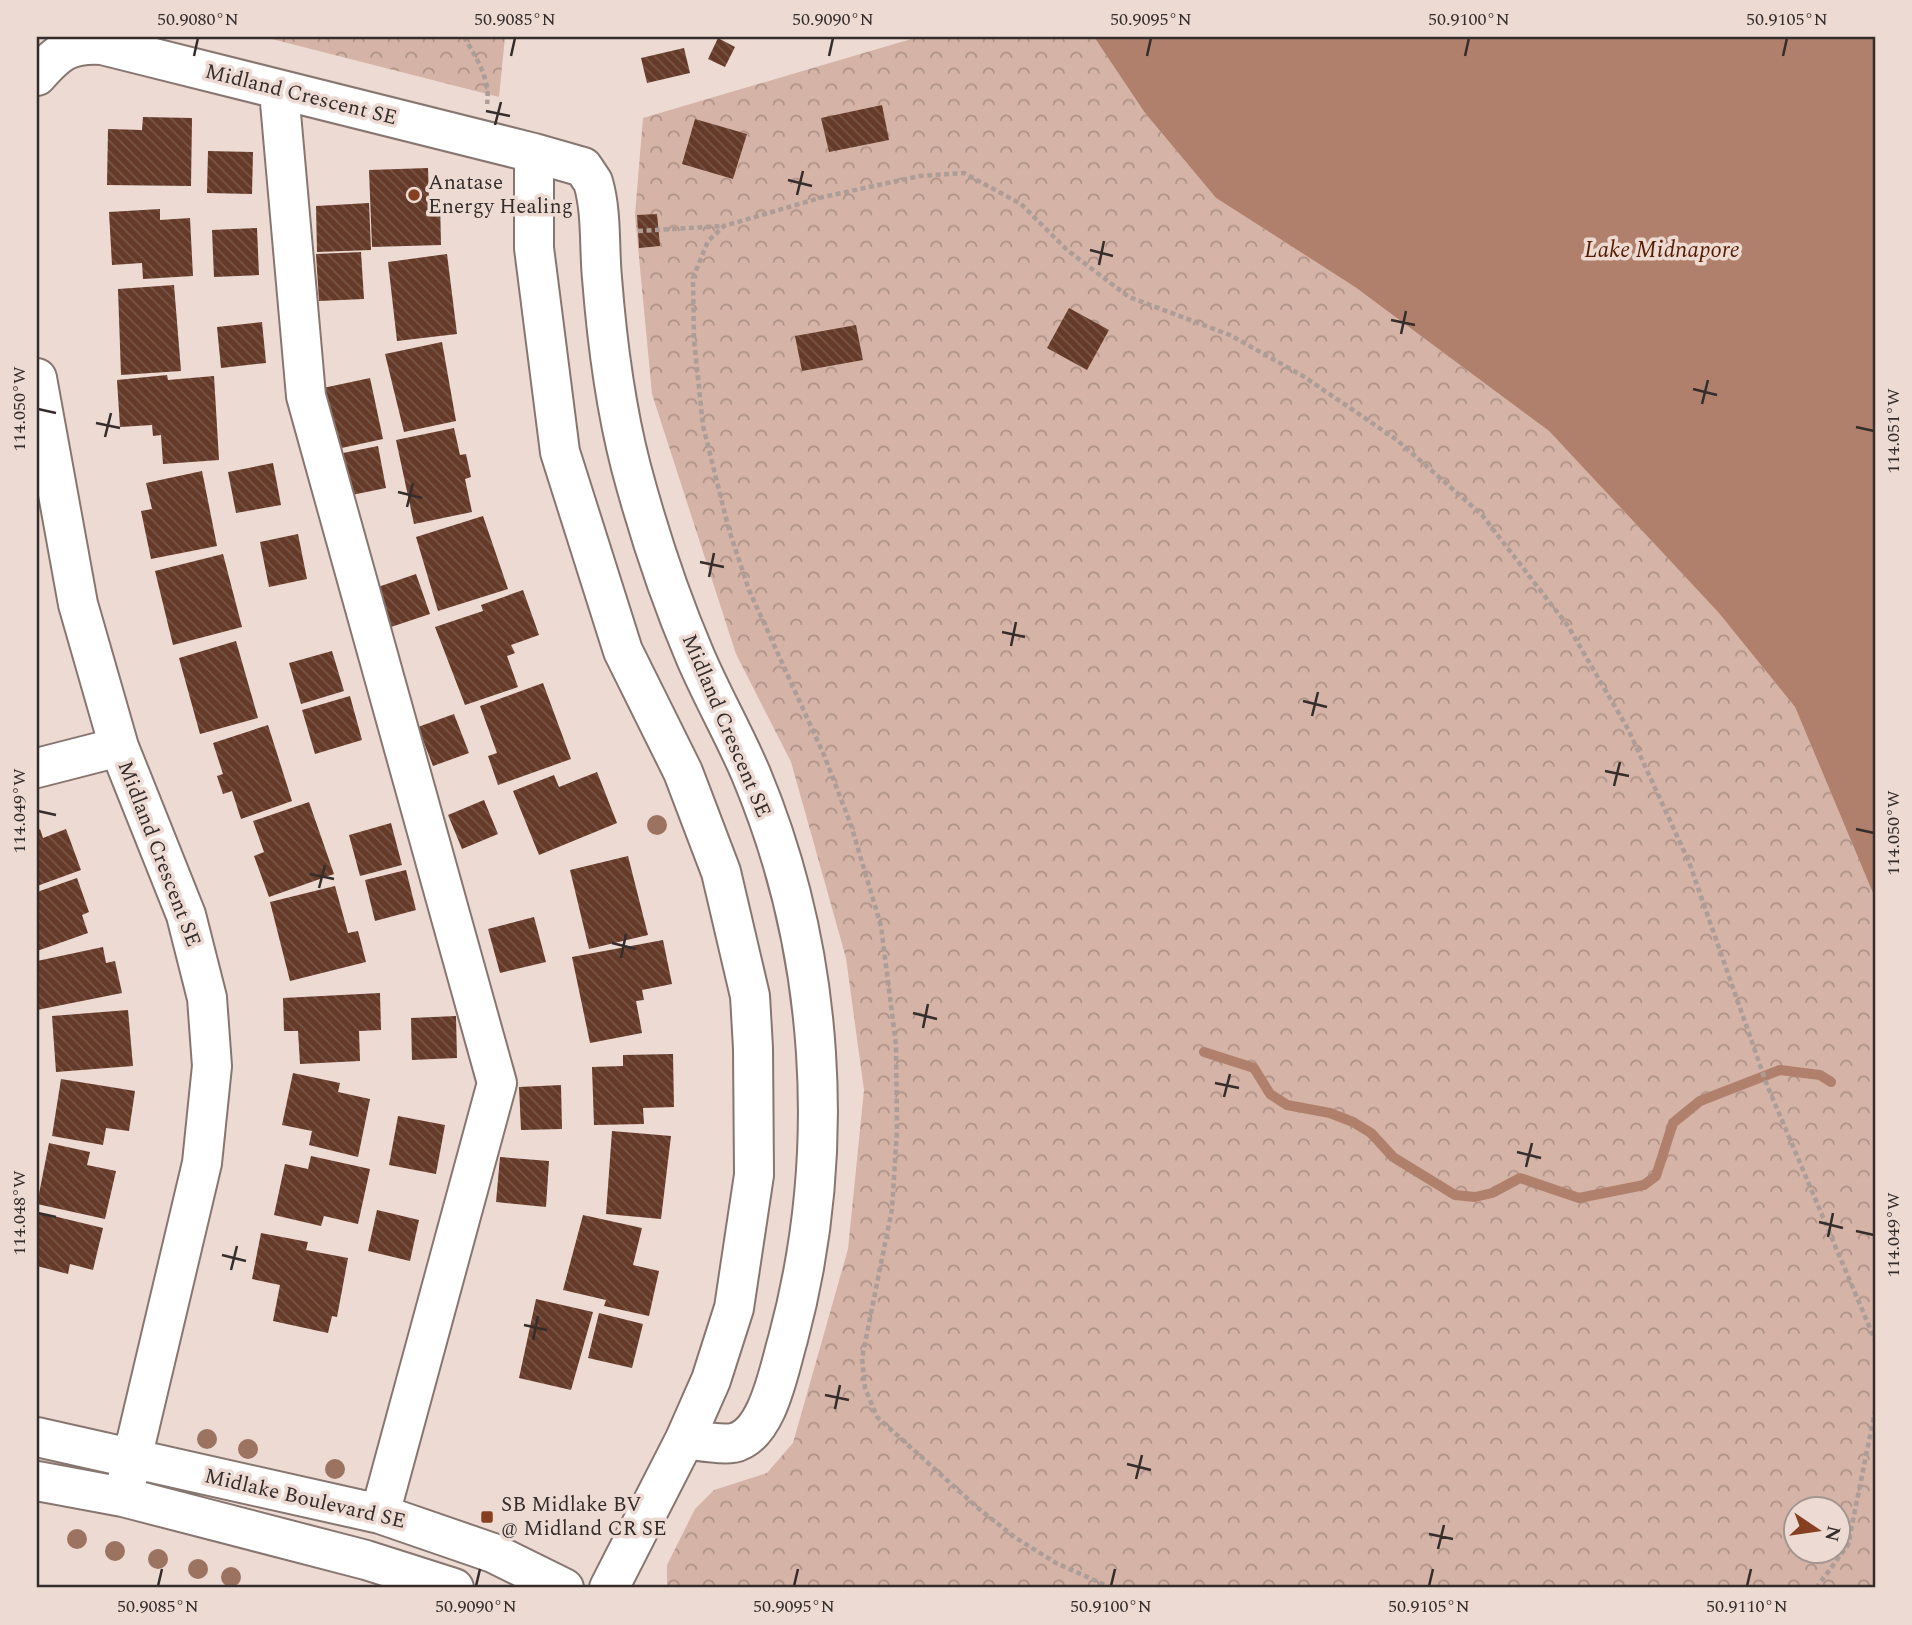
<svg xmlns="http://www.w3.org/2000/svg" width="1912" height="1625" font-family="Spectral,serif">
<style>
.park{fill:url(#park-crowns);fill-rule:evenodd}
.water{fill:#b1806d}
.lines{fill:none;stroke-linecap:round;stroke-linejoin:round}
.stream{stroke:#b1806d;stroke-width:10}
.building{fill:url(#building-back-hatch)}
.minor-casing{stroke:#877670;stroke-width:42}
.path{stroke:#ac9d98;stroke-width:4.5;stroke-dasharray:5 3.5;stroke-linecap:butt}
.minor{stroke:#fff;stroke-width:38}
.tree{fill:#9c7260}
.ticks{fill:none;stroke:#342d2b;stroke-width:2.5}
.poi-dot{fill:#873f21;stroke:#eddad3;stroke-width:2.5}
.labels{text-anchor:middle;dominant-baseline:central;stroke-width:7;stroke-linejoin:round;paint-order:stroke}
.street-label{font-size:21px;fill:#342d2b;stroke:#eddad3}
.poi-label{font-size:21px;fill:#342d2b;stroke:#eddad3;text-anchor:start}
.water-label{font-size:23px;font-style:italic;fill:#571b00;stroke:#eddad3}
.neatline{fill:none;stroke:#342d2b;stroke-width:2.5}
.ticks-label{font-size:18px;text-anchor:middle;fill:#342d2b}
</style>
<defs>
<pattern id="park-crowns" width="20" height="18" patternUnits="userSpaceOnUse" patternTransform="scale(1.75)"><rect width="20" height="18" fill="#d5b3a6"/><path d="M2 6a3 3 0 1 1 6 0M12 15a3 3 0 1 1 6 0" fill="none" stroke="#ae9287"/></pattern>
<pattern id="building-back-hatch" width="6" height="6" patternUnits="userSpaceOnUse" patternTransform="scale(1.75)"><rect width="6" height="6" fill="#653a29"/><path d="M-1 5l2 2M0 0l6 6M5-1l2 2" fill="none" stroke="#785547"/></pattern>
</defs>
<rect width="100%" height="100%" fill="#eddad3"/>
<path class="park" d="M264,37H505L499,97Z
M918,37H1094L1145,113L1216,198L1355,287L1549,431L1718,612L1795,707L1875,898V1588H667V1565L695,1509L714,1490L767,1473L793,1443L848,1249L864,1090L846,958L791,762L736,654L652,394L635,215L643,118ZM1797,1510H1839V1552H1797Z"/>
<path class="water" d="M1094,37H1875V898L1795,707L1718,612L1549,431L1355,287L1216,198L1145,113Z"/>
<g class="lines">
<path class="stream" d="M1204,1052L1254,1068L1270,1094L1287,1105L1330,1113L1353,1122L1371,1133L1393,1157L1455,1195L1475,1197L1492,1193L1520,1178L1579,1198L1644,1185L1656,1176L1673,1123L1700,1101L1780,1070L1820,1075L1831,1082"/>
</g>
<path class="building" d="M718,38L735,47L725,67L708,59Z
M684,48L690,73L647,83L641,58Z
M882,105L889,140L829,152L821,118Z
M143,117L192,118L191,186L107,185L108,129L142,130Z
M695,119L747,134L733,179L682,164Z
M208,151L253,152L252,194L207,193Z
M428,168L429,200H440L441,245L372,247L369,170Z
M369,203L371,250L317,252L316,206Z
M160,209V220L190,218L193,276L143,279L142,263L112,265L109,212Z
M657,214L660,246L639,248L637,215Z
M257,228L259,275L214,277L212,230Z
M361,252L364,299L319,301L316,254Z
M447,254L457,334L397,341L388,262Z
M174,285L181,371L121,375L118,289Z
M1069,308L1109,330L1087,370L1047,348Z
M262,322L266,363L221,368L217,327Z
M856,325L863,360L802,371L795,336Z
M442,342L456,421L404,432L385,354Z
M167,375L168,380L214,376L219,460L163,464L161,435L153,436L152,425L120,427L117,380Z
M370,378L383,439L337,449L323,388Z
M454,428L460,455L466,454L471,477L465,479L472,512L414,524L396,440Z
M378,446L386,488L342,497L333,455Z
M273,463L281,505L236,513L228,472Z
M202,471L217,546L151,559L141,511L152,509L146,483Z
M483,516L508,589L438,611L416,537Z
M298,534L307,579L269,587L260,542Z
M223,554L242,627L173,645L155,571Z
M416,574L430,614L388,628L375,588Z
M523,590L539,635L511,645L515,653L507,656L518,687L465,705L435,627L483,611L481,605Z
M236,641L258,718L200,734L179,658Z
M332,651L344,691L301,704L289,663Z
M543,683L571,759L498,785L488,756L497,753L480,706Z
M350,696L362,740L315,754L302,710Z
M454,714L469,753L433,766L418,727Z
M268,725L292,801L241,819L232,791L223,794L217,776L223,774L213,743Z
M597,772L617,823L539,855L513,791L554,775L559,787Z
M484,800L498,834L462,849L448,815Z
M309,802L334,874L269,897L254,856L264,852L253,821Z
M391,823L402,865L360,876L349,835Z
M40,829L43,838L66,829L81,870L37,886V831Z
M628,856L648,935L589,949L570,870Z
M406,870L416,910L375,921L365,880Z
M77,878L89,912L82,915L88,933L37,951V892Z
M335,886L348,933L358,931L366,962L290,981L270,902Z
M534,917L546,962L500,973L488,929Z
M663,940L672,984L642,990L644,1000L636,1001L642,1033L590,1043L572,957Z
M103,947L106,963L115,961L122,993L37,1010V961Z
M380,993L381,1030L359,1031L360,1061L300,1064L298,1031H284L283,998Z
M128,1010L133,1066L56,1072L52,1016Z
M456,1016L457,1058L412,1060L411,1018Z
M673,1054L674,1107L643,1108L644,1124L594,1125L592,1067L623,1066V1055Z
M293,1073L340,1083L338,1092L370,1099L358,1157L309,1145L312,1131L282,1125Z
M61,1079L135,1091L129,1131L106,1128L103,1145L52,1136Z
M561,1085L562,1129L521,1130L519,1087Z
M398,1116L445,1125L436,1174L389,1165Z
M612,1131L671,1136L661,1219L606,1214Z
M49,1143L90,1152L87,1165L116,1171L105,1219L37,1204Z
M311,1156L370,1169L358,1224L324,1216L321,1226L274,1215L285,1164L308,1169Z
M500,1157L549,1161L546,1207L496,1202Z
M377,1210L419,1220L410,1261L368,1251Z
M37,1212L103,1228L93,1270L70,1264L68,1274L37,1266Z
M583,1215L642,1228L633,1265L659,1271L649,1316L604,1306L606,1300L563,1290Z
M261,1233L308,1242L306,1250L348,1258L337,1317L332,1316L328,1333L273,1321L280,1285L252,1279Z
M536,1299L593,1312L571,1390L519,1378Z
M599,1313L643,1324L632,1368L588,1358Z"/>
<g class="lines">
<g class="minor-casing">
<path id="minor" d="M37,76C58,52 69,43 102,45L534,153V248L560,452L623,651L683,772L721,872L750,996L753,1048L754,1175L734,1308L711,1380L685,1439L609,1588
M279,91L306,396L497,1083L380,1514
M534,153L583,167L593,182C602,212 599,247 602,278C607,342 615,405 631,467C648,531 669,595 695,656C712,696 734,734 751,774C825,951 838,1153 788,1339C779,1369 768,1436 733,1443C718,1445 700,1441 685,1439
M37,378L78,604L119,747L186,915L207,998L212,1066L202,1163L123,1497
M37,768L119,747
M37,1437L380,1514L493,1553L564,1588
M37,1481L123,1497L366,1560L454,1588"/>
</g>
<path class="path" d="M464,37C476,57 491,80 487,104
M638,231L724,226
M1112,1588L1056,1563L1016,1538L979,1509L877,1417L865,1388L862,1358L892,1209L897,1130L896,1045L881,926L851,825L824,755L749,590L729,530L703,426L694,340L693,278L708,241L724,226L823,197L920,176L964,173L1021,204L1067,250L1129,297L1230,335L1303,376L1397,440L1482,515L1568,626L1628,729L1689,862L1767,1085L1875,1340
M1816,1588L1848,1545L1875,1411"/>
<use href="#minor" class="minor"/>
</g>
<g class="tree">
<circle cx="657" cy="825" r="10"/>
<circle cx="207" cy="1439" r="10"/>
<circle cx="248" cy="1449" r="10"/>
<circle cx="335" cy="1469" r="10"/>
<circle cx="77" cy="1539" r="10"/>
<circle cx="115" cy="1551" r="10"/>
<circle cx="158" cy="1559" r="10"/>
<circle cx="198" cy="1569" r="10"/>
<circle cx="231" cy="1577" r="10"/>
</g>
<path class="ticks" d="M194,56L198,38M511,56L515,38M829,56L833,38M1147,56L1151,38M1465,56L1469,38M1783,56L1787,38M486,111L510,116M495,125L501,102M788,180L812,186M797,195L803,171M1090,250L1113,256M1099,265L1104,241M1391,320L1415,325M1401,334L1406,311M1693,389L1717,395M1702,404L1708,380M38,409L56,413M96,423L120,428M1856,427L1874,431M105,437L111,413M398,492L422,498M407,507L413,483M700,562L724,567M709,577L714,553M1002,632L1025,637M1011,646L1016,622M1303,701L1327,707M1312,716L1318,692M1605,771L1629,776M1614,786L1620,762M38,811L56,815M1856,829L1874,833M310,874L334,879M319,888L325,865M612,943L636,949M621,958L626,934M913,1013L937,1019M923,1028L928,1004M1215,1083L1239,1088M1224,1097L1230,1074M1517,1152L1541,1158M1526,1167L1532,1143M38,1213L56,1217M1819,1222L1843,1228M1856,1231L1874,1235M1828,1237L1833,1213M222,1255L246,1261M231,1270L237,1246M524,1325L547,1330M533,1340L538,1316M825,1395L849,1400M835,1409L840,1385M1127,1464L1151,1470M1136,1479L1142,1455M1429,1534L1453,1539M1438,1549L1444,1525M158,1586L162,1569M476,1586L480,1569M794,1586L798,1569M1111,1586L1115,1569M1429,1586L1433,1569M1747,1586L1751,1569"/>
<g class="poi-dot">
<circle cx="414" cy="195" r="7"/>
<rect x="480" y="1510" width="14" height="14" rx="3.5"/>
</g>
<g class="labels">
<g class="street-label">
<text transform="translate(301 95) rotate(14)">Midland Crescent SE</text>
<text transform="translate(726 726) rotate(67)">Midland Crescent SE</text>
<text transform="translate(159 854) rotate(69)">Midland Crescent SE</text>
<text transform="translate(305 1499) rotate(13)">Midlake Boulevard SE</text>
</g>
<g class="poi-label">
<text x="428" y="183">Anatase<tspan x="428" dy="24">Energy Healing</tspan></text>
<text x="501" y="1505">SB Midlake BV<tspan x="501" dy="24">@ Midland CR SE</tspan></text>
</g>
<g class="water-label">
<text x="1662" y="250">Lake Midnapore</text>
</g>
</g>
<rect width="1912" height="1625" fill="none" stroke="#eddad3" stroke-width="77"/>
<g transform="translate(1817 1530) rotate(103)"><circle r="33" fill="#eddad3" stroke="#a39590" stroke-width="2"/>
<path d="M0-5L12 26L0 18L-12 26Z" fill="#873f21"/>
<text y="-10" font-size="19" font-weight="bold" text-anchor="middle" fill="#342d2b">N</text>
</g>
<rect x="38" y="38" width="1836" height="1548" class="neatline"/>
<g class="ticks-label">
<text x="198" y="25">50.9080°N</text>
<text x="515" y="25">50.9085°N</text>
<text x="833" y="25">50.9090°N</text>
<text x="1151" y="25">50.9095°N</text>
<text x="1469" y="25">50.9100°N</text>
<text x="1787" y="25">50.9105°N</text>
<text transform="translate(19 409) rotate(-90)" y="6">114.050°W</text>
<text transform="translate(1893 431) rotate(-90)" y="6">114.051°W</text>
<text transform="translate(19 811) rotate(-90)" y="6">114.049°W</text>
<text transform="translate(1893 833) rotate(-90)" y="6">114.050°W</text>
<text transform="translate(19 1213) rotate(-90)" y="6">114.048°W</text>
<text transform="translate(1893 1235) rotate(-90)" y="6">114.049°W</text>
<text x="158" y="1612">50.9085°N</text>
<text x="476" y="1612">50.9090°N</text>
<text x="794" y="1612">50.9095°N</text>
<text x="1111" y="1612">50.9100°N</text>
<text x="1429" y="1612">50.9105°N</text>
<text x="1747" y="1612">50.9110°N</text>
</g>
</svg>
